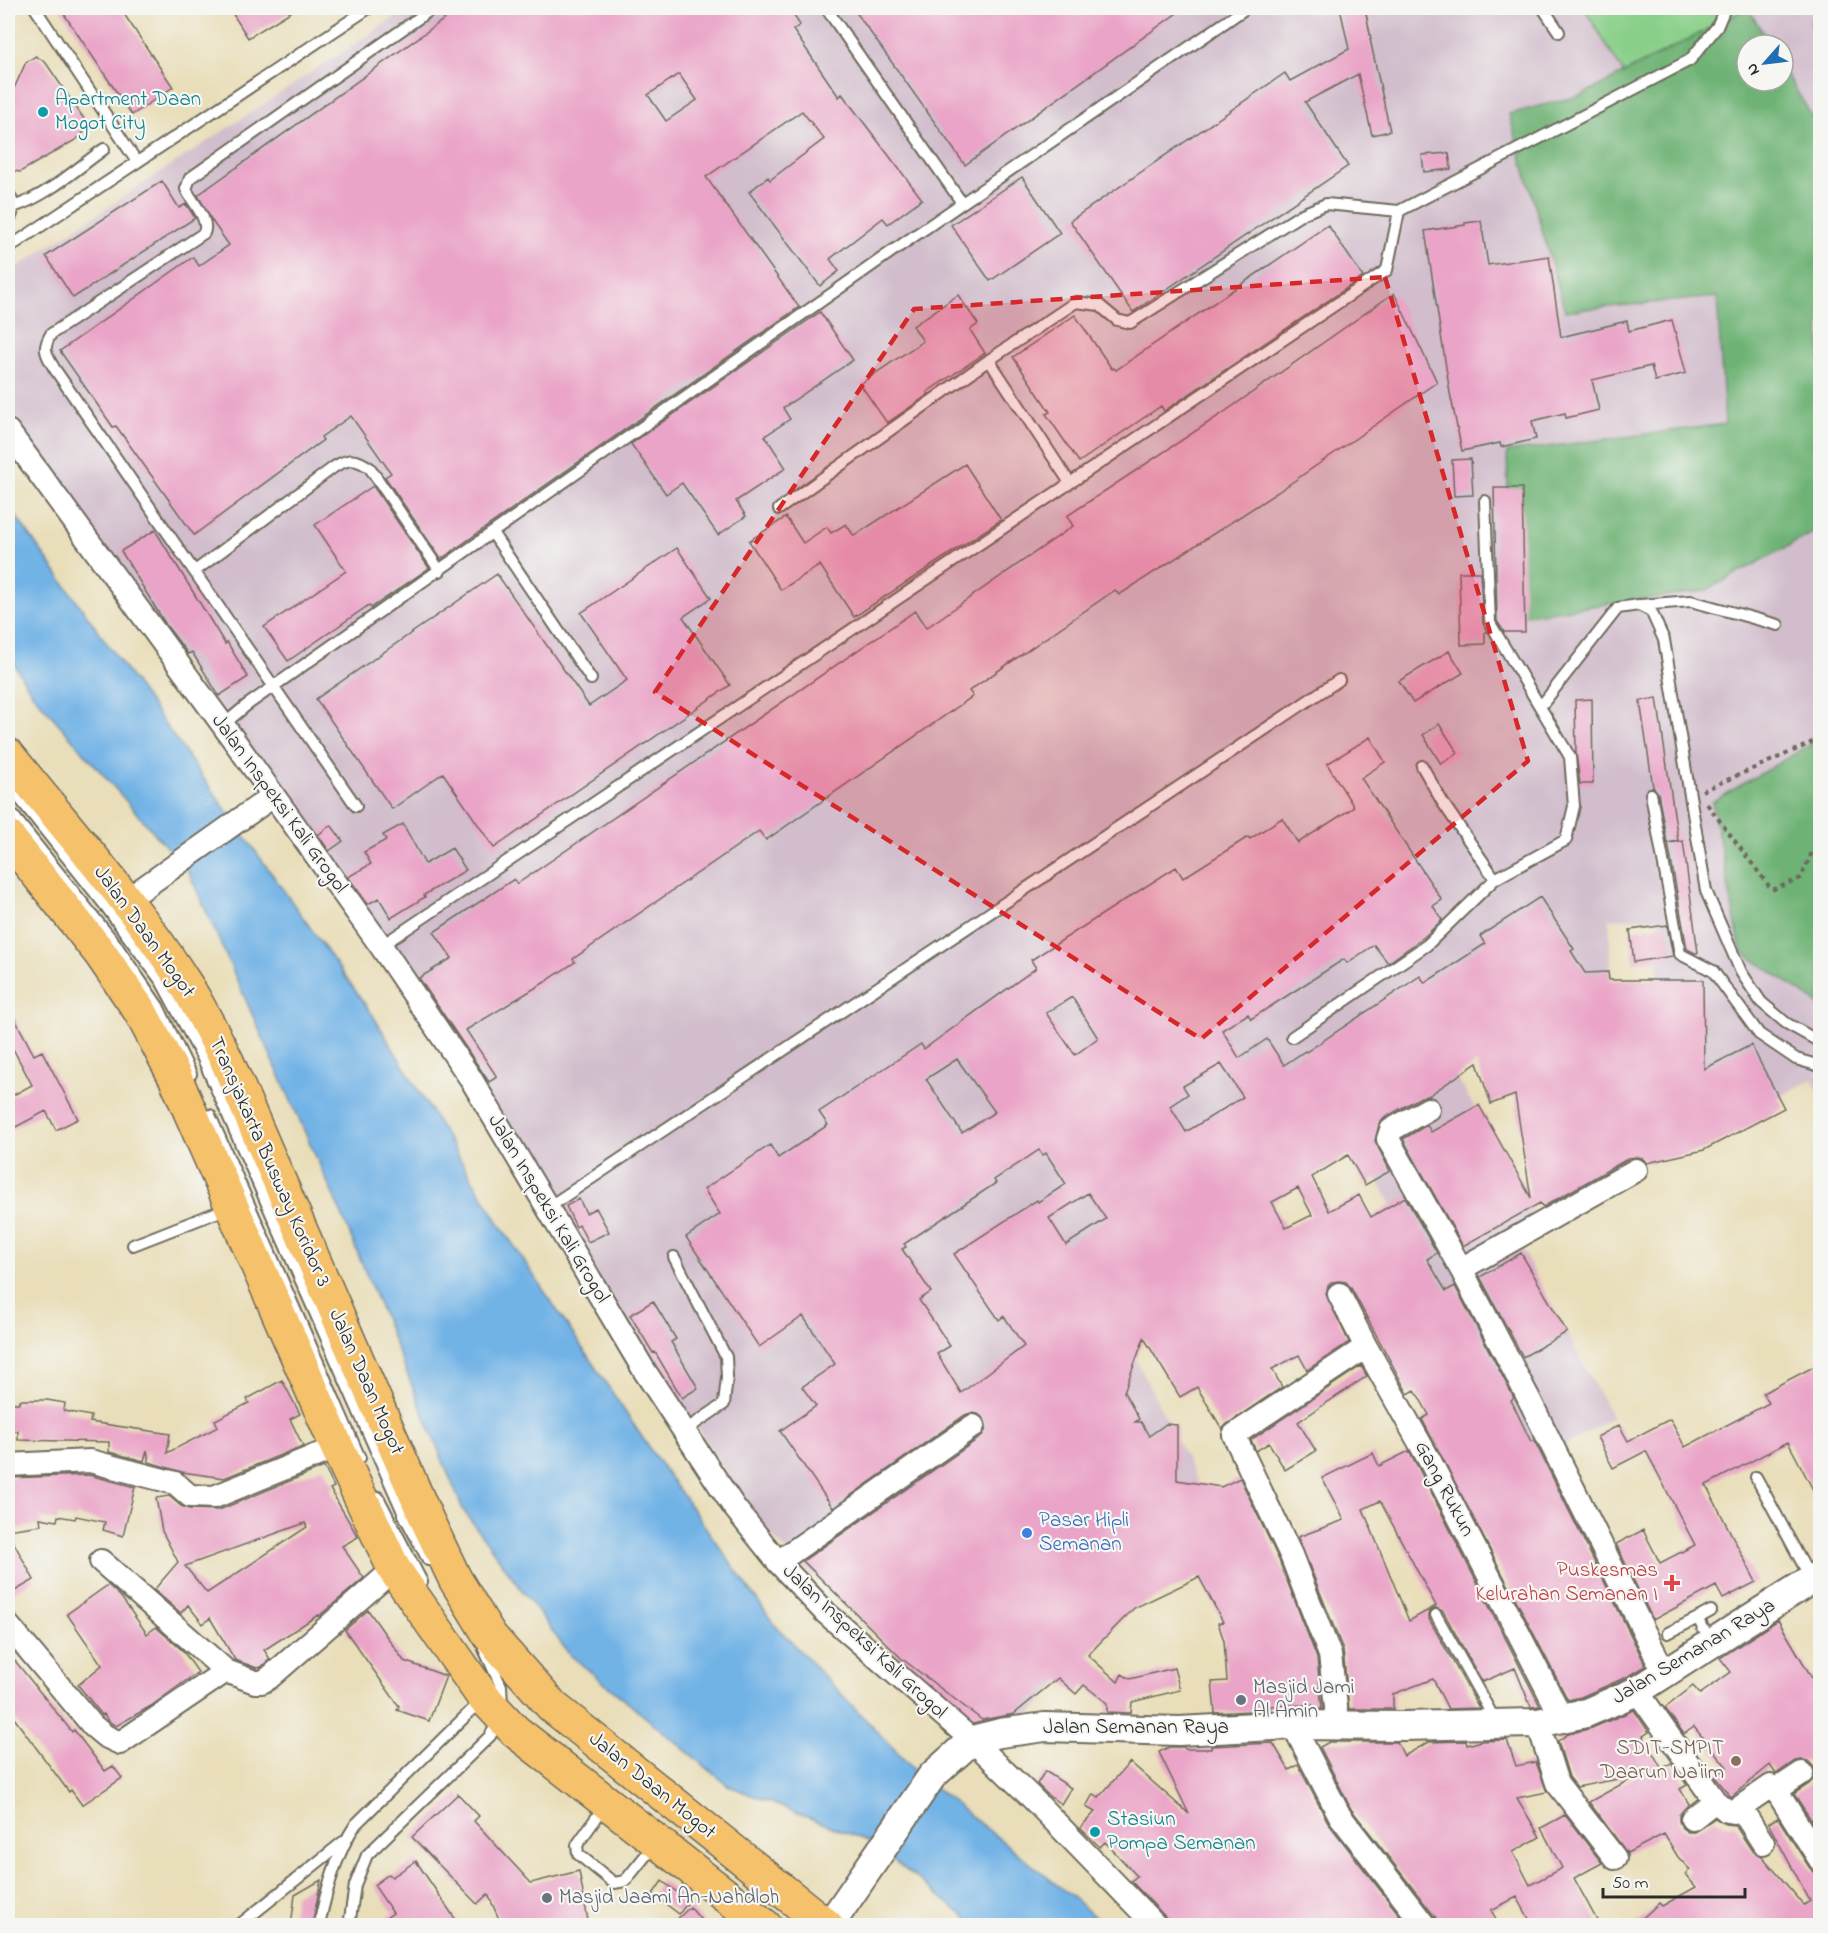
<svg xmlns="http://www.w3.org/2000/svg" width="1828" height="1933" font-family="'Indie Flower',sans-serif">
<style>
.industrial{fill:#d1bdcc}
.green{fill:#89cf89;stroke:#5a7d5a;stroke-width:1.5}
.forest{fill:#6eb275;stroke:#4c6e50;stroke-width:1.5}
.water{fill:#72b3e6;stroke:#4e6f88;stroke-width:1.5}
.building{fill:#eaa4c7;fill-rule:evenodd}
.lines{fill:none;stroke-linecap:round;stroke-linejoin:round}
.service-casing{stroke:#6e6a5d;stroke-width:14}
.minor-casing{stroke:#6e6a5d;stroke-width:26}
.tertiary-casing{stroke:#6e6a5d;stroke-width:32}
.trunk-casing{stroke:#6e6a5d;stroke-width:36}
.path{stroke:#6e6a5d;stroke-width:4;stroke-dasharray:4.5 4.5;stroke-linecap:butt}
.service{stroke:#fff;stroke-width:10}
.minor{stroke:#fff;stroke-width:22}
.tertiary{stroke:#fff;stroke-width:28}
.trunk{stroke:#f5c16b;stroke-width:33}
.marked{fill:#d62828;fill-opacity:0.2;stroke:#d62828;stroke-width:4.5;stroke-dasharray:12 8;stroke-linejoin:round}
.culture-dot{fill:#0f9aa8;stroke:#f6f6f2;stroke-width:2}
.shop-dot{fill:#3f7fe0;stroke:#f6f6f2;stroke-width:2}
.health-dot{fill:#e0444e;stroke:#f6f6f2;stroke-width:2}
.worship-dot{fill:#6b7280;stroke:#f6f6f2;stroke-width:2}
.education-dot{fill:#8d6e63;stroke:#f6f6f2;stroke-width:2}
.labels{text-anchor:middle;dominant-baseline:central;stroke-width:4.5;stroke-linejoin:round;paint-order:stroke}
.culture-label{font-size:21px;fill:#0d838f;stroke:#f6f6f2;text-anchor:start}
.street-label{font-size:21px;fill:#2b2b2b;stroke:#f6f6f2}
.shop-label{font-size:21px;fill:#366cbe;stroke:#f6f6f2;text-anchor:start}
.health-label{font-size:21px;fill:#be3a42;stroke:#f6f6f2;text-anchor:end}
.worship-label{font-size:21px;fill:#5b616d;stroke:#f6f6f2;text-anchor:start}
.education-label{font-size:21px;fill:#785e54;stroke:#f6f6f2;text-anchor:end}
</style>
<rect width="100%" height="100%" fill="#f6f6f2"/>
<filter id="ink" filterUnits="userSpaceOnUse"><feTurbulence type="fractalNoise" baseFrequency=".0167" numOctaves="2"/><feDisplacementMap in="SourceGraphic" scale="12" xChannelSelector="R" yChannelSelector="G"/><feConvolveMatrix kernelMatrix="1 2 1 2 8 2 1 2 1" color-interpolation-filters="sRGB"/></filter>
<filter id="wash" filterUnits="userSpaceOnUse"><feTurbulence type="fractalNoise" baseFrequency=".008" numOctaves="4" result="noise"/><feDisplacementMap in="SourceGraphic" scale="24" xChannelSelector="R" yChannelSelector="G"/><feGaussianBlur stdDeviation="1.35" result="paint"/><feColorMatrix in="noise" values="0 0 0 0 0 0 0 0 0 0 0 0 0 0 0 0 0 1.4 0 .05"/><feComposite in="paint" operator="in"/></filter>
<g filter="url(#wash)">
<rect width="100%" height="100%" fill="#e9deb9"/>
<path class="industrial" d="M409,8H1584L1624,74L1582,95L1509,114L1565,311L1717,297L1725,424L1507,452L1705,591L1820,529V739L1712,802L1741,951L1820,1005V1096L1812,1079L1691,1146L1659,1065L1658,918L1609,919L1613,1027L1526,1033L1453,1070L1539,1222L1516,1237L1612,1418L1541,1460L1339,1115L1089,1266L1232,1549L1141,1593L996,1751L764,1529L327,868L8,409V273Z
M1748,8H1820V130L1783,68V45H1770Z"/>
<path class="green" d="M1584,8H1749L1624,74Z"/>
<path class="forest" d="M1748,8L1770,45H1747V81H1783V68L1820,130V529L1705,591L1511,617L1507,452L1725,424L1717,297L1565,311L1509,114L1582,95Z
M1820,739V1005L1741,951L1712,802Z"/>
<path class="water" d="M8,505L372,1014L500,1225L650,1449L774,1624L918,1774L1071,1896L1104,1925H976L870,1842L729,1786L569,1654L463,1510L342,1215L189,873L31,692L8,654Z"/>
<g id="blocks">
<path class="building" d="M60,8H120L173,87L132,115Z
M229,8H297L248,38Z
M460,8H789L800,25L793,30L839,97L842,94L922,199L888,224L883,218L830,259L839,271L820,286L749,192L768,177L770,180L824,139L802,111L706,177L799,307L441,559L385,477L391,473L351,416L321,437L323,440L194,535L116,426L113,427L60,351L193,257L199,266L229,245L212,221L198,195ZM679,74L697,100L666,121L648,95Z
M853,8H1184L965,165Z
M1340,8H1365L1371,39H1370L1390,131L1372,135L1358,74L1305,102L1348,166L1133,312L1070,221L1285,73L1290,81L1349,49Z
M36,56L46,63L86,122L84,132L77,139L20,172L8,170V102L26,62Z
M1449,153L1451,169L1424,172L1422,155Z
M1022,177L1060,233L990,281L951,225Z
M162,181L179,208L186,204L195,218L73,298L46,256Z
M1481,221L1488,265L1549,256L1561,337L1627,321L1629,331L1672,320L1686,373L1655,381L1651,366L1592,380L1599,410L1566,418L1565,413L1532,421L1536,439L1501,447L1500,443L1462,451L1450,393L1425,231L1465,225V223Z
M1328,225L1363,277L1164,411L1161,406L1079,462L1046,414L1050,412L1013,357L1075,315L1112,369L1114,368L1116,370Z
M1394,293L1437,382L1278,492L1119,595L1115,590L969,691L973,696L766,840L759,831L573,959L575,962L545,982L466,1030L497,1077L489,1082L419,978L452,958L434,932L514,879L517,884L915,611L926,628L1073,526L1067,516L1223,413Z
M958,295L978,324L970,330L985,353L927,392L929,394L887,423L860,384L923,341L913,326Z
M820,312L853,360L783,408L790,419L765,436L786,468L736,501L746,516L718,535L682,483L666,494L631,444Z
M1471,459L1473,495L1454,496L1452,460Z
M965,464L1001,520L854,617L820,565L781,590L749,541L786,517L803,543L827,527L831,533L846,524L854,536Z
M373,486L429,568L371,608L369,605L288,661L264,627L346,571L315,525Z
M1494,488H1522L1525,632H1504L1497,621Z
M155,530L225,644L227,642L248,677L219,696L192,652L188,654L166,625L121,551Z
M677,548L711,598L683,617L730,685L494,848L443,773L392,809L316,699L497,574L589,706L627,680L581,613Z
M1459,572H1480L1483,623L1487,632H1485V644L1461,645Z
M1449,651L1463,673L1413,703L1399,681Z
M1657,698L1678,841L1667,843L1658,793L1653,787L1640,701Z
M1592,699L1593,784H1580L1576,753L1575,700Z
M1439,724L1458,753L1441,764L1423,735Z
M1370,737L1385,762L1361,778L1442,900L1433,906L1442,920L1424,937L1388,963L1374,945L1347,963L1344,959L1251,1019L1248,1014L1222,1030L1239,1058L1267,1039L1284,1065L1305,1051L1306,1052L1420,976L1425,983L1485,944L1480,936L1540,897L1574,949L1571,951L1585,973L1608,972L1609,980H1703L1704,1069L1751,1045L1784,1108L1704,1150L1647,1163L1642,1158L1637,1157L1629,1158L1543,1207L1540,1203L1463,1246L1403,1139L1427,1125L1431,1132L1479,1105L1531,1198L1515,1095L1491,1104L1477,1063L1428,1096L1421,1097L1384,1118L1379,1125L1375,1141L1390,1171L1365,1185L1348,1155L1312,1177L1329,1211L1359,1195L1371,1217L1405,1197L1437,1253L1427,1259L1446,1291L1455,1286L1514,1398L1511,1400L1531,1442L1534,1440L1646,1666L1629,1676L1581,1697L1568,1700L1422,1419L1429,1415L1415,1390L1408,1394L1351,1288L1346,1282L1339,1281L1332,1282L1328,1286L1326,1294L1349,1342L1307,1370L1299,1355L1272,1369L1282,1387L1227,1424L1222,1429L1197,1387L1180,1397L1144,1338L1124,1392L1139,1419L1135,1422H1141L1149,1436L1166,1424L1177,1425V1480L1221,1487L1240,1478L1279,1560L1317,1658L1322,1709H1312V1705L1270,1706V1710L1215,1713L1212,1682L1227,1681L1224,1641L1218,1623L1223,1622L1199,1577L1134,1608L1088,1655L1118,1682L1122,1674L1130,1679L1174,1668L1180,1690L1132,1702L1131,1713L1107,1712V1703L1084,1685L1076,1694L1058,1678L1014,1714L982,1720L901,1658L803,1561L981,1437L985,1431L986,1425L984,1419L978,1414L971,1413L965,1415L833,1508L780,1431L816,1406L802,1387L835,1364L803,1316L759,1347L686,1237L720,1214L704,1189L770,1145L778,1158L828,1125L819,1112L921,1044L924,1049L1036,968L1031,960L1176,867L1183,878L1248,837L1250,839L1282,818L1298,843L1354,807L1327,764ZM1072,997L1098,1038L1075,1055L1046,1013ZM957,1059L995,1112L962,1133L926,1079ZM1221,1064L1243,1097L1186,1132L1170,1106L1188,1094L1183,1086ZM1039,1150L1043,1155L1046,1153L1066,1184L1038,1202L1037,1200L954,1254L999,1320L1004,1316L1024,1346L961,1393L937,1354L950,1346L919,1300L931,1292L902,1249L906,1247L904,1244L996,1183L994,1180ZM1298,1188L1312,1215L1286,1228L1272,1202ZM1088,1193L1106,1219L1066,1245L1049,1218Z
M403,824L425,864L452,848L466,870L424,895L425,897L391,918L379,898L368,904L348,877L371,864L364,852L386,840L383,835Z
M331,825L343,841L329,851L318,835Z
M1683,841L1698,953H1695L1687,949L1668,843Z
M1667,925L1673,956L1634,962L1630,930Z
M8,1006L34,1055L42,1051L78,1119L56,1130L46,1111L8,1131V1098L32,1085L8,1039Z
M579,1199L586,1213L596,1208L609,1232L588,1242L579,1225L576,1227L566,1206Z
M1521,1253L1567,1332L1523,1357L1480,1277Z
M653,1301L676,1339L671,1342L698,1388L682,1398L655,1352L653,1353L630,1315Z
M1821,1363V1505L1788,1442L1706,1485L1756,1582L1723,1599L1716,1586L1653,1620L1616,1544L1643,1530L1660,1563L1695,1545L1646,1451L1613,1468L1597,1437L1619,1425L1628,1441L1670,1419L1685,1447L1769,1403L1763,1393Z
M1361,1366L1367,1376L1298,1422L1316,1451L1285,1470L1269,1443L1256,1451L1251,1440Z
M282,1380L300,1414L290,1419L303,1446L224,1478L182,1472L149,1462L147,1450L144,1461L109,1452V1442L18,1440V1431H8V1403H19V1400H47L65,1403L64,1411L91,1416L90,1422L170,1434L167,1453L218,1427L215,1420L249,1403L247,1399Z
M1409,1451L1419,1469L1540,1706L1531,1707L1515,1668L1482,1682L1443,1611L1436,1608L1429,1612V1619L1479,1708L1448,1709L1433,1679L1393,1694V1709H1349L1343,1650L1298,1537L1344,1520L1322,1478L1373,1453L1379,1466ZM1380,1501L1436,1606L1409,1621L1363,1509Z
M324,1467L334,1487L330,1489L358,1537L342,1546L364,1578L319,1616L318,1615L264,1650L270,1659L261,1667L257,1668L235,1660L210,1618L203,1624L188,1605L181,1613L154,1590L178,1562L162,1531L156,1498L169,1496L181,1506L189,1509L219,1510ZM305,1523L307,1527L207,1593L185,1566Z
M89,1475L135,1487L123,1536L103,1530L105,1522L76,1516L75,1519L58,1516L57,1521L40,1518L41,1525L8,1530V1478Z
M8,1532L34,1580L8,1595Z
M108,1585L121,1597L147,1634L156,1627L183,1651L198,1672L151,1706L116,1726L108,1721L104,1714L102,1715L78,1685L102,1665L67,1614Z
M368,1610L404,1661L446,1676L429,1721L397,1710L399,1706L345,1630Z
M1778,1620L1815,1683L1821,1678V1835L1794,1794L1809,1784L1814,1779L1815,1772L1814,1766L1809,1761L1802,1760L1795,1761L1776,1774L1770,1765L1731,1797L1715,1777L1727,1767L1694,1727L1684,1734L1665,1708L1693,1686L1700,1694L1731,1672L1720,1658Z
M8,1652L72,1732L74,1730L105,1771L113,1766L122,1778L82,1805L71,1790L69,1792L8,1710Z
M1634,1710L1649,1732L1643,1736L1662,1769L1671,1763L1687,1785L1680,1789L1689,1804L1679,1815V1821L1682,1828L1688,1832H1694L1715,1818L1725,1824L1735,1825L1752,1851L1762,1856L1804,1905L1810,1901L1768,1823L1778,1818L1809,1867L1814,1872L1821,1873V1926H1634L1659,1903L1662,1906L1696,1887L1685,1874L1690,1870L1678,1857L1664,1834L1627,1853L1589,1802L1638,1775L1577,1787L1569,1777L1558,1741L1568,1734L1592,1728Z
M1507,1740L1516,1766L1536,1762L1547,1792L1517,1798L1540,1837L1513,1852L1530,1885L1562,1868L1541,1828L1565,1815L1602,1863L1574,1878L1600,1926H1533L1517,1897L1491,1910L1500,1926H1438L1436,1918L1351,1809L1320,1747L1329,1742H1397L1404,1756L1429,1742L1466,1741L1467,1745L1482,1741Z
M1273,1743L1289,1770L1298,1765L1329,1824L1408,1926H1174L1131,1881L1137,1876L1105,1842L1100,1847L1080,1828L1095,1812L1086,1807L1093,1794L1099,1797L1130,1762L1189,1814L1159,1752L1169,1747H1184L1185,1749H1211V1746Z
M1045,1771L1071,1788L1061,1804L1049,1796L1037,1784Z
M458,1794L479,1816L474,1821L531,1883L579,1871L589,1926H502L488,1894L477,1904L412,1837Z
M416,1861L460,1926H375L393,1913L374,1885L389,1874L392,1877Z
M321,1880L312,1926H291L295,1895Z
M662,1881L689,1901L679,1914L653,1894Z
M690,1907L706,1926H670Z"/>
</g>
</g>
<g filter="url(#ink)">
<use href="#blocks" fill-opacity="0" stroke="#6e6a5d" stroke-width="1.5"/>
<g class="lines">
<g class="service-casing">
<path id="service" d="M35,8L137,162
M826,8L962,203
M1543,8L1559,32
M1820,23V22
M8,193C14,201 15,213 8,221
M13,207C47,196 75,170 104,149
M8,248L369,8
M989,360L1070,483
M1485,501L1490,623L1570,757L1574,806L1566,840L1495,879
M779,509L989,360L1076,302L1099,305L1117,320L1130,323L1302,214L1326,204L1399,211
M493,534L591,679
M195,571L334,467C349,458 356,458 370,468L440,571
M1640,605L1691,601L1778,625
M1541,706L1618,608L1639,605L1651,611L1664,640L1706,891L1741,972L1761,1002L1786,1023L1820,1042
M223,725L247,705L891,252L1246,8
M8,784L107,908L161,981L203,1059L406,1519L428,1560
M1651,794L1680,954L1713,971L1759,1034L1796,1059L1820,1066
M356,806L54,368C46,354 42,349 51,334L204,233C210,219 191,201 186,189L190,178L433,8
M8,809L114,942L158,1006L191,1074
M381,946L1387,270L1399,211L1690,60L1717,27L1725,8
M1292,1037L1427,945L1495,879L1443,803L1422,766
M210,1115L360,1458
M547,1208L1339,680
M133,1245L228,1208
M674,1257L726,1357L727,1377L724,1404L684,1431
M1756,1477L1820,1596
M378,1497L422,1582
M1436,1615L1496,1722
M1698,1618L1711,1611
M1668,1633L1698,1618L1711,1644
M484,1649L501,1686L502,1705
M606,1804L577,1845L578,1854L614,1883L625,1881L655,1844
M238,1926L343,1842
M319,1926C326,1891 336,1853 356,1824L481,1701
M349,1926L355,1885L367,1855L490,1736L499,1720"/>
</g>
<g class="minor-casing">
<path id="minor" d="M8,431L223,725L381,946L471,1079L644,1370L734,1507L778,1562L826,1613L972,1740L1032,1798L1156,1926
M125,901L273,796
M1428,1109L1391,1130L1388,1139L1461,1269L1528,1397L1665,1674
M1461,1269L1636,1170
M1339,1294L1366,1347L1431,1463L1562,1718
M8,1465L90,1461L175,1483L190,1496L214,1497L337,1447
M101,1561L226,1671L255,1682H262L269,1678L394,1569
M778,1562L973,1426
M8,1625L93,1726L105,1736L120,1743L226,1671
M1637,1691L1715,1801L1727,1811L1733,1812L1771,1786L1776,1790L1820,1860
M1538,1723L1557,1783L1615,1858
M1293,1725L1340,1816L1425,1926
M1335,1726L1336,1707L1330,1655L1291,1555L1234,1435L1366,1347
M1776,1790L1802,1773
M1740,1807L1763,1843
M1692,1819L1715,1801"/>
</g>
<g class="tertiary-casing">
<path id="tertiary" d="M829,1926L932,1776L972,1740L1000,1733L1045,1727L1179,1731L1293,1725L1404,1726L1538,1723L1586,1713L1637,1691L1820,1574"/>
</g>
<g class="trunk-casing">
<path id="trunk" d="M8,755C69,831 136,906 188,988C202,1012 215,1037 227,1061L427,1520L455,1579L490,1636L552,1706L827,1926
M8,837L100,953L140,1011L175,1077L337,1447L394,1569L484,1698L515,1731L765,1926"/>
</g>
<path class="path" d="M1702,791L1809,744L1820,736
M1707,804L1772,890L1801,878L1820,833"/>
<use href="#service" class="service"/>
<use href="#minor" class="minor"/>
<use href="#tertiary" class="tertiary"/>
<use href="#trunk" class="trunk"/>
</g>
</g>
<path class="marked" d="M1385,277L1528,761L1201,1039L655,692L914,309Z"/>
<g class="culture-dot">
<circle cx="43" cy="112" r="6"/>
<circle cx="1095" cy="1832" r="6"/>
</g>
<circle class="shop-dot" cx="1027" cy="1533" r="6"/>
<path class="health-dot" d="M1669 1574h6v6h6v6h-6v6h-6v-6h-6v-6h6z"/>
<g class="worship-dot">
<circle cx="1241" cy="1700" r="6"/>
<circle cx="547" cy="1898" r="6"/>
</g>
<circle class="education-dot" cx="1736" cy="1761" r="6"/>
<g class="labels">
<g class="culture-label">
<text x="55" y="100">Apartment Daan<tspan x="55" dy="24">Mogot City</tspan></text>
<text x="1107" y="1820">Stasiun<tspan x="1107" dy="24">Pompa Semanan</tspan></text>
</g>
<g class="street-label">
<text transform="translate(279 804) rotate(54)">Jalan Inspeksi Kali Grogol</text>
<text transform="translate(144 932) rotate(54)">Jalan Daan Mogot</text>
<text transform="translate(269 1162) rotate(66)">Transjakarta Busway Koridor 3</text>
<text transform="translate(548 1209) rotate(59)">Jalan Inspeksi Kali Grogol</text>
<text transform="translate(366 1382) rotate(66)">Jalan Daan Mogot</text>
<text transform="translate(1444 1489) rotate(62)">Gang Rukun</text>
<text transform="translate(864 1642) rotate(43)">Jalan Inspeksi Kali Grogol</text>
<text transform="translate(1694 1652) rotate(-31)">Jalan Semanan Raya</text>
<text x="1136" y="1728">Jalan Semanan Raya</text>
<text transform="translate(652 1786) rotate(39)">Jalan Daan Mogot</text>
</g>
<g class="shop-label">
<text x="1039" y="1521">Pasar Hipli<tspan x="1039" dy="24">Semanan</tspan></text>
</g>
<g class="health-label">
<text x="1658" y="1571">Puskesmas<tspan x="1658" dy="24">Kelurahan Semanan I</tspan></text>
</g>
<g class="worship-label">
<text x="1253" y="1688">Masjid Jami<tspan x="1253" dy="24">Al Amin</tspan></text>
<text x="559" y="1898">Masjid Jaami An-Nahdloh</text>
</g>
<g class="education-label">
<text x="1724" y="1749">SDIT-SMPIT<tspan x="1724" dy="24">Daarun Na'iim</tspan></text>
</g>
</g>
<rect width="1828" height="1933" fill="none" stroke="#f6f6f2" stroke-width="30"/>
<g transform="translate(1765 63) rotate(242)"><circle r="28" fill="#f6f6f2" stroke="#a5a5a2" stroke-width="1.5"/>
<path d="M0-4.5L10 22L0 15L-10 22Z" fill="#1f6fb2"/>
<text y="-9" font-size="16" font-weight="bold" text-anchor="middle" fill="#2b2b2b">N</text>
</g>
<path d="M1603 1888v9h142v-9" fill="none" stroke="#2b2b2b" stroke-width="3"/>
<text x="1612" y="1888" font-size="18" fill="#2b2b2b" stroke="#f6f6f2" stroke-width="4.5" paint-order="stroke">50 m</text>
</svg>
